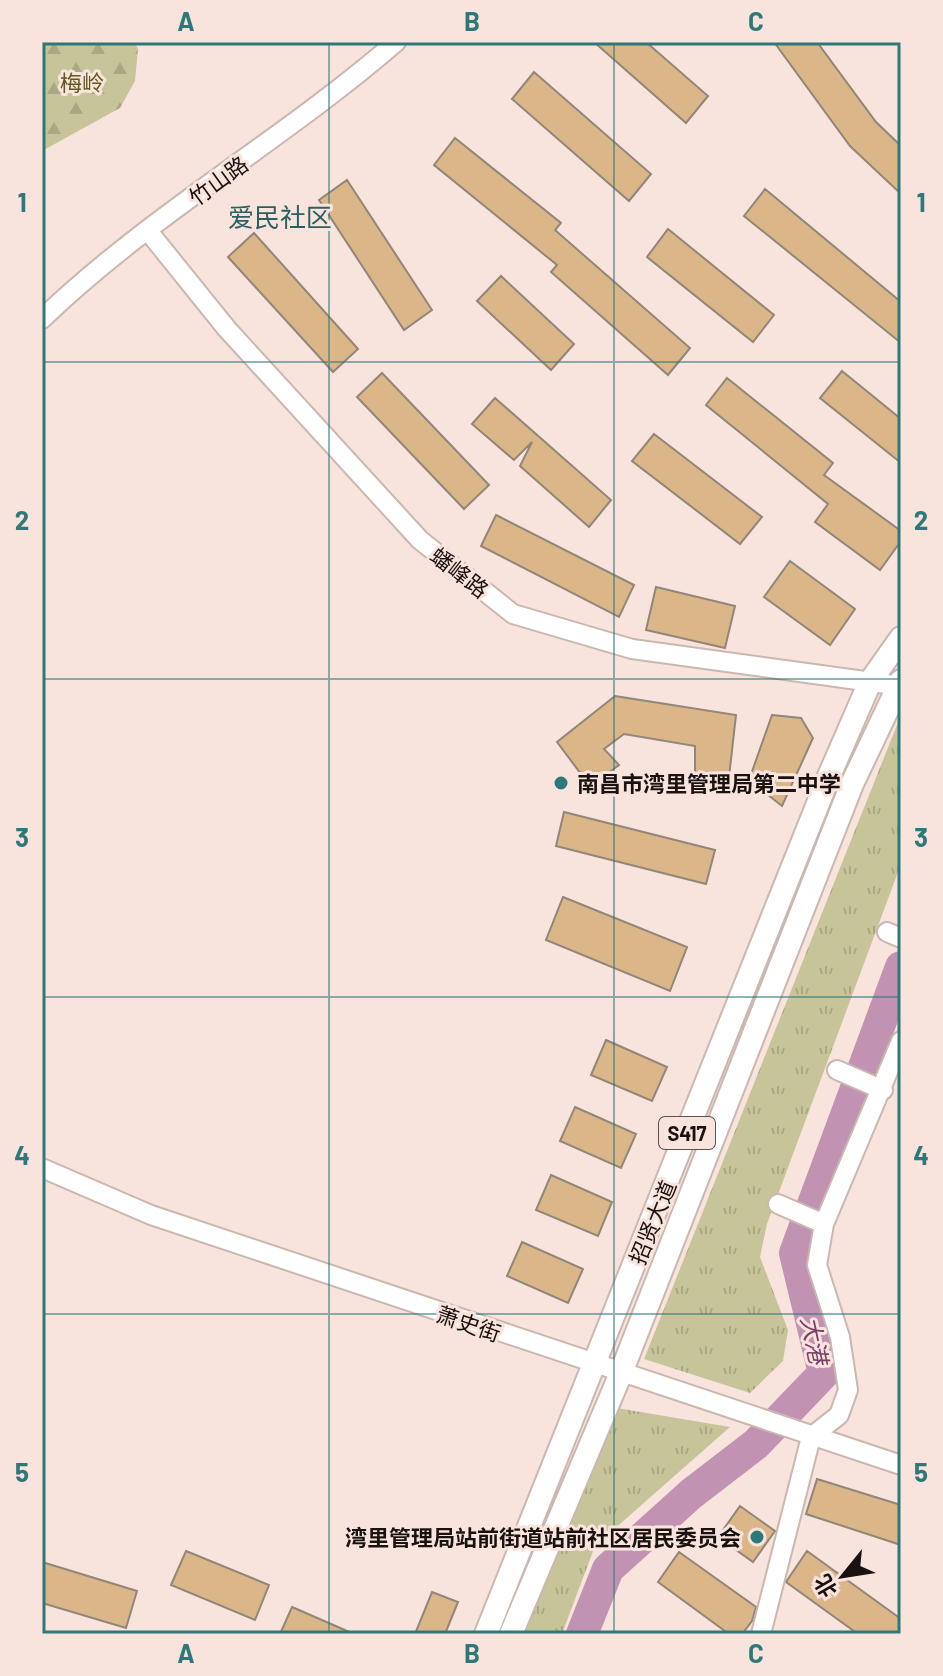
<svg xmlns="http://www.w3.org/2000/svg" width="943" height="1676" font-family="Barlow,'Noto Sans SC',sans-serif">
<style>
.forest{fill:url(#forest-firs)}
.park{fill:url(#park-tufts)}
.lines{fill:none;stroke-linecap:round;stroke-linejoin:round}
.river{stroke:#c292b2;stroke-width:32}
.building{fill:#dab689;stroke:#918678;stroke-width:2}
.minor-casing{stroke:#cab7b0;stroke-width:22}
.major-casing{stroke:#cab7b0;stroke-width:26}
.minor{stroke:#fff;stroke-width:18}
.major{stroke:#fff;stroke-width:22}
.grid{fill:none;stroke:#2e7879;stroke-width:2;stroke-opacity:0.55}
.poi-dot{fill:#2e7879;stroke:#f8e4dd;stroke-width:3}
.labels{text-anchor:middle;dominant-baseline:central;stroke-width:6;stroke-linejoin:round;paint-order:stroke}
.shield{fill:#f8e4dd;stroke:#5c514e;stroke-width:2}
.shield-label{font-size:20px;font-weight:bold;fill:#191210}
.park-label{font-size:22px;fill:#5f591b;stroke:#f8e4dd}
.street-label{font-size:22px;fill:#191210;stroke:#f8e4dd}
.poi-label{font-size:22px;font-weight:bold;fill:#191210;stroke:#f8e4dd;text-anchor:start}
.water-label{font-size:24px;font-style:italic;fill:#7c3f6a;stroke:#f8e4dd}
.quarter-label{font-size:26px;fill:#276162;stroke:#f8e4dd}
.neatline{fill:none;stroke:#2e7879;stroke-width:3}
.grid-label{font-size:26px;text-anchor:middle;font-weight:bold;fill:#2e7879}
</style>
<defs>
<pattern id="forest-firs" width="22" height="20" patternUnits="userSpaceOnUse" patternTransform="scale(2)"><rect width="22" height="20" fill="#c8c499"/><path d="M5 1l3.5 6h-7zM16 11l3.5 6h-7z" fill="#aba783"/></pattern>
<pattern id="park-tufts" width="24" height="20" patternUnits="userSpaceOnUse" patternTransform="scale(2)"><rect width="24" height="20" fill="#c8c499"/><path d="M3 7l-1-3M5 7V3M7 7l1-3M15 17l-1-3M17 17v-4M19 17l1-3" fill="none" stroke="#aba783"/></pattern>
</defs>
<rect width="100%" height="100%" fill="#f8e4dd"/>
<path class="forest" d="M42,42H134L138,49L135,81L120,108L42,151Z"/>
<path class="park" d="M899,720L901,864L767,1224L760,1257L788,1330L783,1361L750,1393L644,1359Z
M617,1408L730,1427L595,1546L562,1634H523Z"/>
<g class="lines">
<path class="river" d="M582,1634L608,1569L691,1494L756,1444L824,1373L795,1253L901,967"/>
</g>
<path class="building" d="M594,42H646L708,96L686,123Z
M774,42H817L876,122L901,146V194L850,146Z
M534,72L651,174L629,201L512,99Z
M455,138L561,223L555,230L690,348L668,375L551,272L557,265L434,165Z
M347,180L432,310L404,330L319,200Z
M765,189L901,302V343L744,216Z
M668,229L774,315L753,342L647,257Z
M254,233L358,349L333,372L228,257Z
M501,276L574,344L551,370L477,301Z
M842,371L901,419V463L820,398Z
M382,373L489,485L464,509L357,397Z
M727,378L833,463L824,475L901,531V541L880,570L815,522L828,504L706,405Z
M495,398L611,500L589,527L520,466L532,442L514,460L472,424Z
M654,434L762,517L740,544L632,461Z
M496,515L634,585L619,617L481,546Z
M790,561L855,609L830,645L764,597Z
M656,587L735,606L725,648L646,630Z
M615,696L736,715L729,777L695,773V746L624,734L604,749L619,765L590,786L557,742Z
M772,715L801,718L813,738L782,806L749,780Z
M564,812L715,850L706,884L556,846Z
M563,897L687,947L670,991L546,940Z
M606,1040L667,1067L652,1101L591,1075Z
M575,1107L636,1134L621,1168L560,1141Z
M551,1175L612,1202L598,1236L536,1210Z
M522,1242L583,1269L568,1303L507,1276Z
M817,1479L901,1505V1545L806,1514Z
M740,1506L775,1531L753,1562L718,1537Z
M186,1551L269,1585L255,1620L171,1585Z
M807,1551L901,1619V1634H858L786,1582Z
M679,1552L756,1607L752,1621L742,1634H729L658,1582Z
M42,1562L137,1591L126,1628L42,1603Z
M432,1592L458,1602L445,1634H415Z
M292,1607L354,1634H280Z"/>
<g class="lines">
<g class="minor-casing">
<path id="minor" d="M148,231L227,329L420,540L513,614L632,649L901,686
M42,319C150,215 283,140 396,42
M887,932L901,938
M837,1070L883,1090
M42,1168L151,1215L901,1465
M778,1204L824,1224
M761,1634L811,1437L839,1415L848,1390L840,1337L817,1265L824,1224L901,1041"/>
</g>
<g class="major-casing">
<path id="major" d="M486,1634L829,776L870,682L901,638
M511,1634L621,1373L852,784L901,681"/>
</g>
<use href="#minor" class="minor"/>
<use href="#major" class="major"/>
</g>
<path class="grid" d="M329,42V1634M614,42V1634M42,362H901M42,679H901M42,997H901M42,1314H901"/>
<g class="poi-dot">
<circle cx="561" cy="783" r="8"/>
<circle cx="757" cy="1537" r="8"/>
</g>
<g class="labels">
<rect class="shield" x="659" y="1117" width="56" height="32" rx="6"/>
<g class="shield-label">
<text x="687" y="1133">S417</text>
</g>
<g class="park-label">
<text x="82" y="82">梅岭</text>
</g>
<g class="street-label">
<text transform="translate(218 180) rotate(-36)">竹山路</text>
<text transform="translate(460 572) rotate(38)">蟠峰路</text>
<text transform="translate(652 1222) rotate(-68)">招贤大道</text>
<text transform="translate(469 1323) rotate(19)">萧史街</text>
</g>
<g class="poi-label">
<text x="577" y="783">南昌市湾里管理局第二中学</text>
<text x="741" y="1537" text-anchor="end">湾里管理局站前街道站前社区居民委员会</text>
</g>
<g class="water-label">
<text transform="translate(815 1340) rotate(78)">大港</text>
</g>
<g class="quarter-label">
<text x="280" y="216">爱民社区</text>
</g>
</g>
<rect width="943" height="1676" fill="none" stroke="#f8e4dd" stroke-width="88"/>
<g transform="translate(843 1576) rotate(240)" stroke="#f8e4dd" stroke-width="6" paint-order="stroke">
<path d="M0-6L14 30L0 20L-14 30Z" fill="#191210"/>
<text y="-12" font-size="22" font-weight="bold" text-anchor="middle" fill="#191210">北</text>
</g>
<rect x="44" y="44" width="855" height="1588" class="neatline"/>
<g class="grid-label">
<text x="186" y="31">A</text>
<text x="472" y="31">B</text>
<text x="756" y="31">C</text>
<text x="22" y="212">1</text>
<text x="921" y="212">1</text>
<text x="22" y="530">2</text>
<text x="921" y="530">2</text>
<text x="22" y="847">3</text>
<text x="921" y="847">3</text>
<text x="22" y="1165">4</text>
<text x="921" y="1165">4</text>
<text x="22" y="1482">5</text>
<text x="921" y="1482">5</text>
<text x="186" y="1663">A</text>
<text x="472" y="1663">B</text>
<text x="756" y="1663">C</text>
</g>
</svg>
